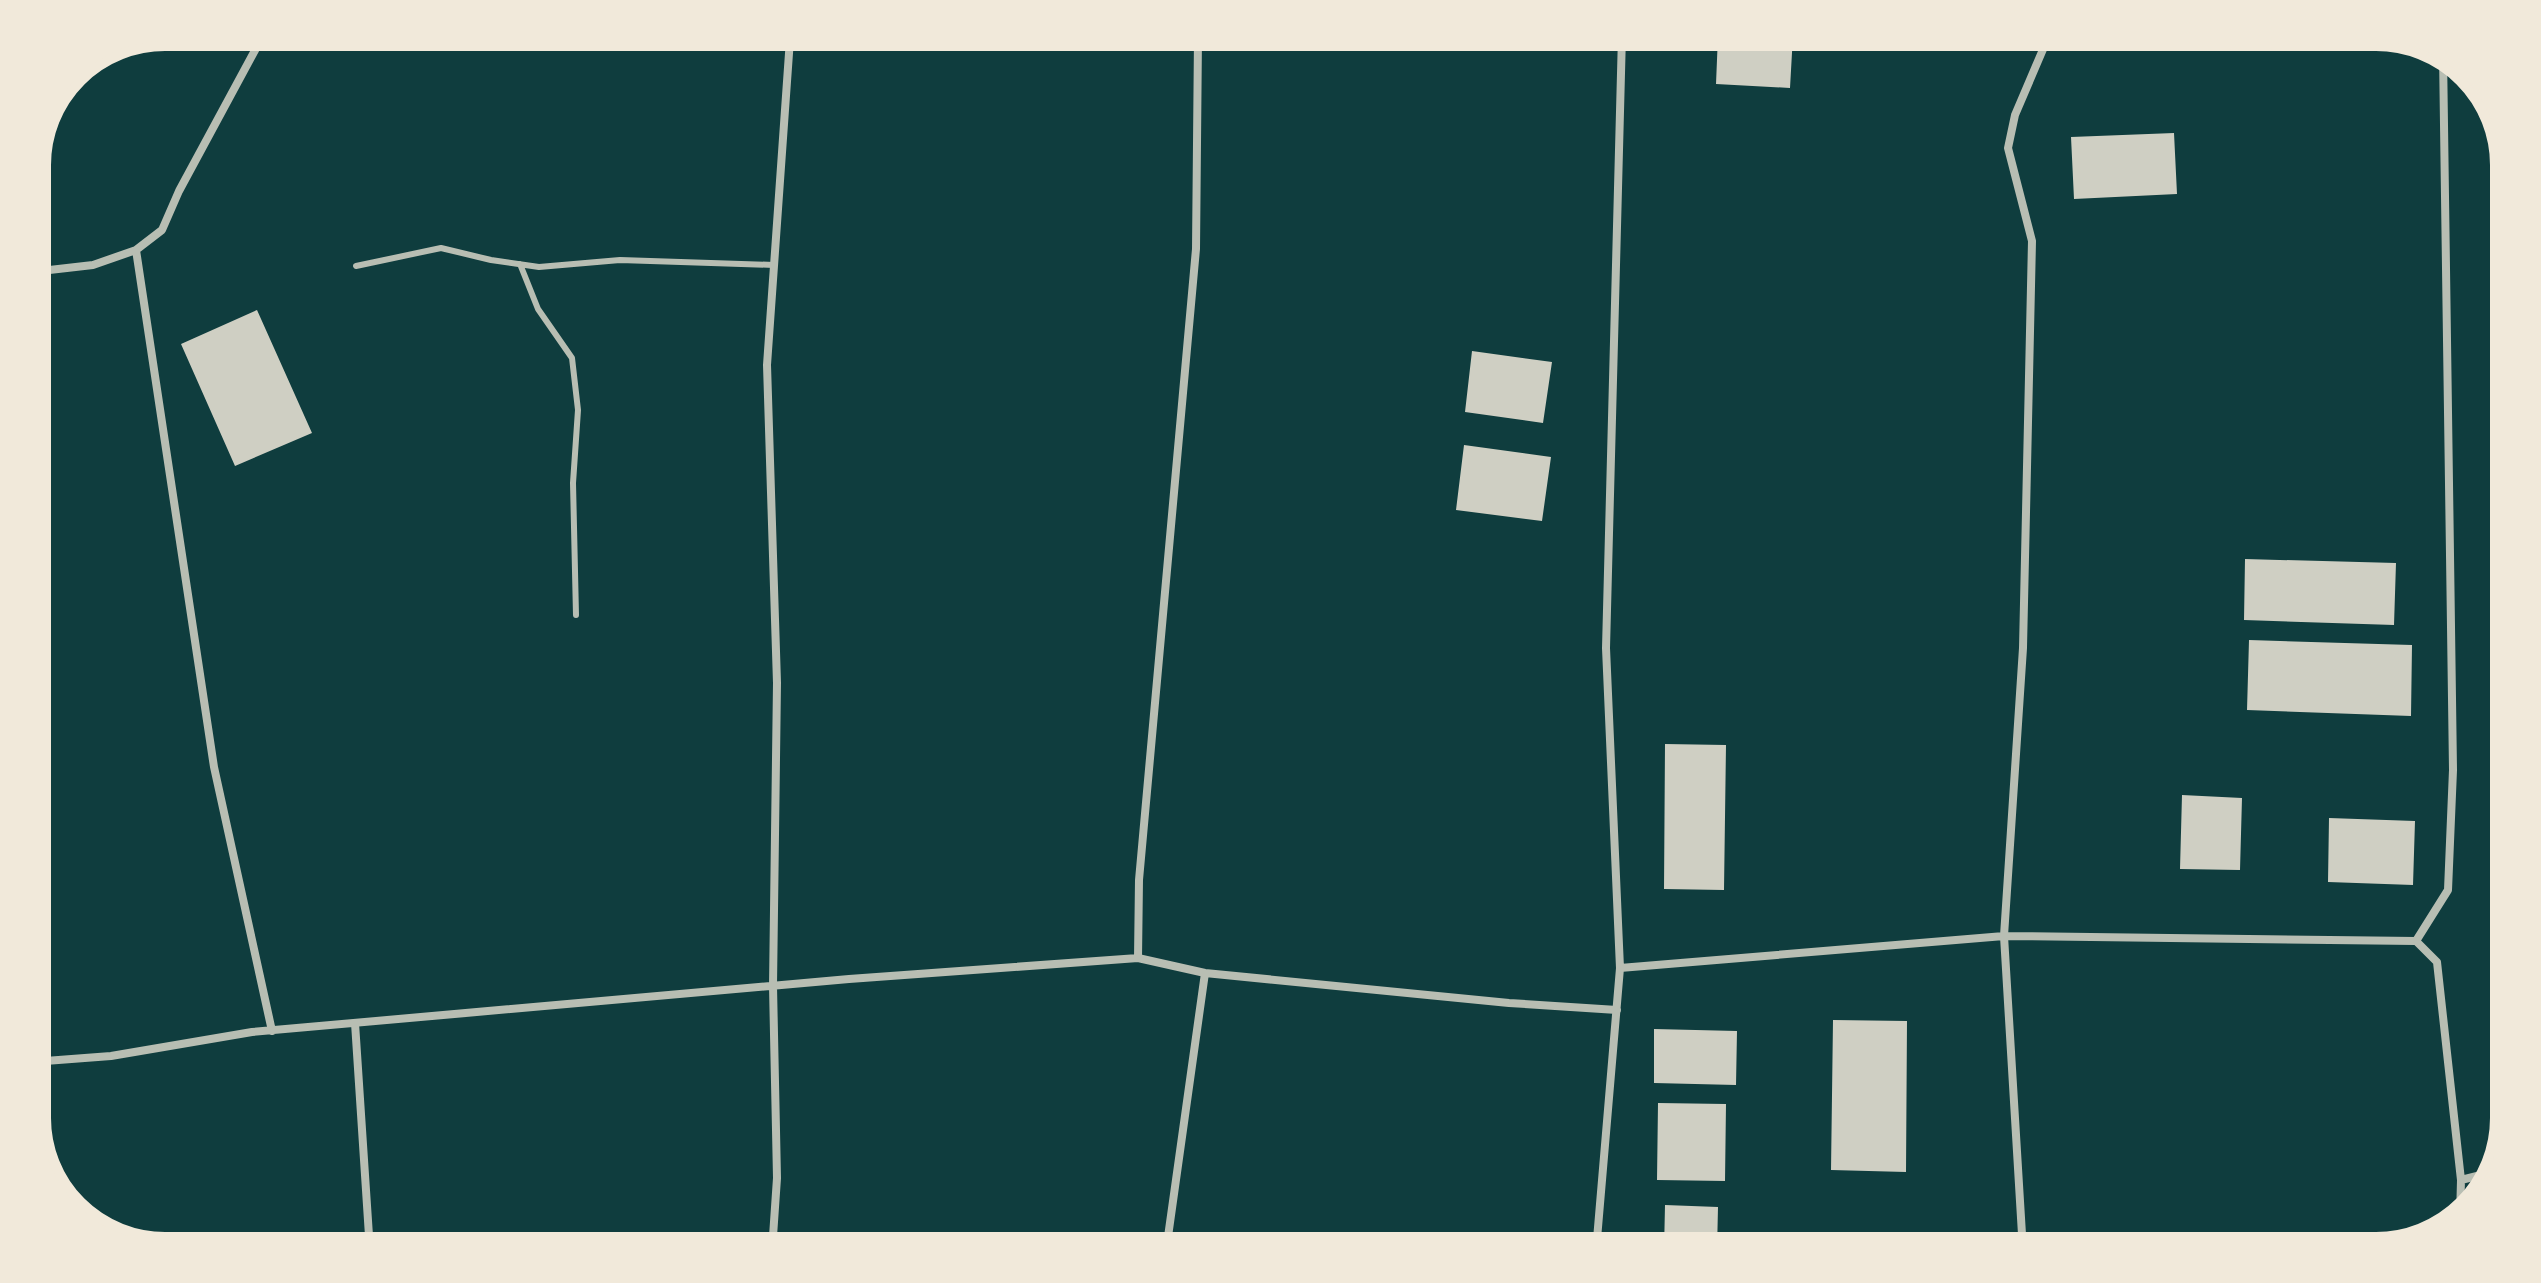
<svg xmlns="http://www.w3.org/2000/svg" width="2541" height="1283" font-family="'Open Sans',sans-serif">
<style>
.building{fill:#cfcfc3}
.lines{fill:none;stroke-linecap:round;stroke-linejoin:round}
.service{stroke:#b8beb3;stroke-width:6}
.minor{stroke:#b8beb3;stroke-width:8}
.rim{fill:none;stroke:#f1e9da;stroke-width:10}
</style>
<rect width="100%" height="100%" fill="#0f3d3e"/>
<path class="building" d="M1718,35H1793L1790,88L1716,84Z
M2174,133L2177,194L2074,199L2071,137Z
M257,310L312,433L235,466L181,344Z
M1472,351L1552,362L1543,423L1465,412Z
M1464,445L1551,457L1542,521L1456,510Z
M2245,559L2396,563L2394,625L2244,620Z
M2249,640L2412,645L2411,716L2247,710Z
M1665,744L1726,745L1724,890L1664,889Z
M2182,795L2242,798L2240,870L2180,869Z
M2329,818L2415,821L2413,885L2328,882Z
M1833,1020L1907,1021L1906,1172L1831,1170Z
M1654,1029L1737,1031L1736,1085L1654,1083Z
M1658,1103L1726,1104L1725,1181L1657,1180Z
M1665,1205L1718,1207L1717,1251H1664Z"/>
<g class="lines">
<path class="service" d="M520,264L538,309L572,358L578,410L573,483L576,615
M356,266L441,248L491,260L539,267L620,260L774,265"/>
<path class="minor" d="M136,250L214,767L272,1031
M32,272L93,265L136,250L162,230L179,191L260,41
M2416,941L2448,890L2453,770L2443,53
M1138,958L1139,880L1196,249L1198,37
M1620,968L2004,936L2416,941L2437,962L2461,1180L2460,1217
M355,1023L370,1251
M32,1062L111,1056L252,1032L849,979L1138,958L1205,973L1509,1003L1617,1010
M2461,1180L2497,1171
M772,1251L777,1178L773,986L777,683L767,365L790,39
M1166,1251L1205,973
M1596,1251L1620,968L1606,648L1622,35
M2023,1251L2004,936L2023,648L2032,241L2008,148L2015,115L2050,33"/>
</g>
<path d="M0 0H2541V1283H0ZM165 46H2376A119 119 0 0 1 2495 165V1118A119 119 0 0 1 2376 1237H165A119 119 0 0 1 46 1118V165A119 119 0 0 1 165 46Z" fill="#f1e9da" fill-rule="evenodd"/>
<path class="rim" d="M165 46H2376A119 119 0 0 1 2495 165V1118A119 119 0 0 1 2376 1237H165A119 119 0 0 1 46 1118V165A119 119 0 0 1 165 46Z"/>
</svg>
